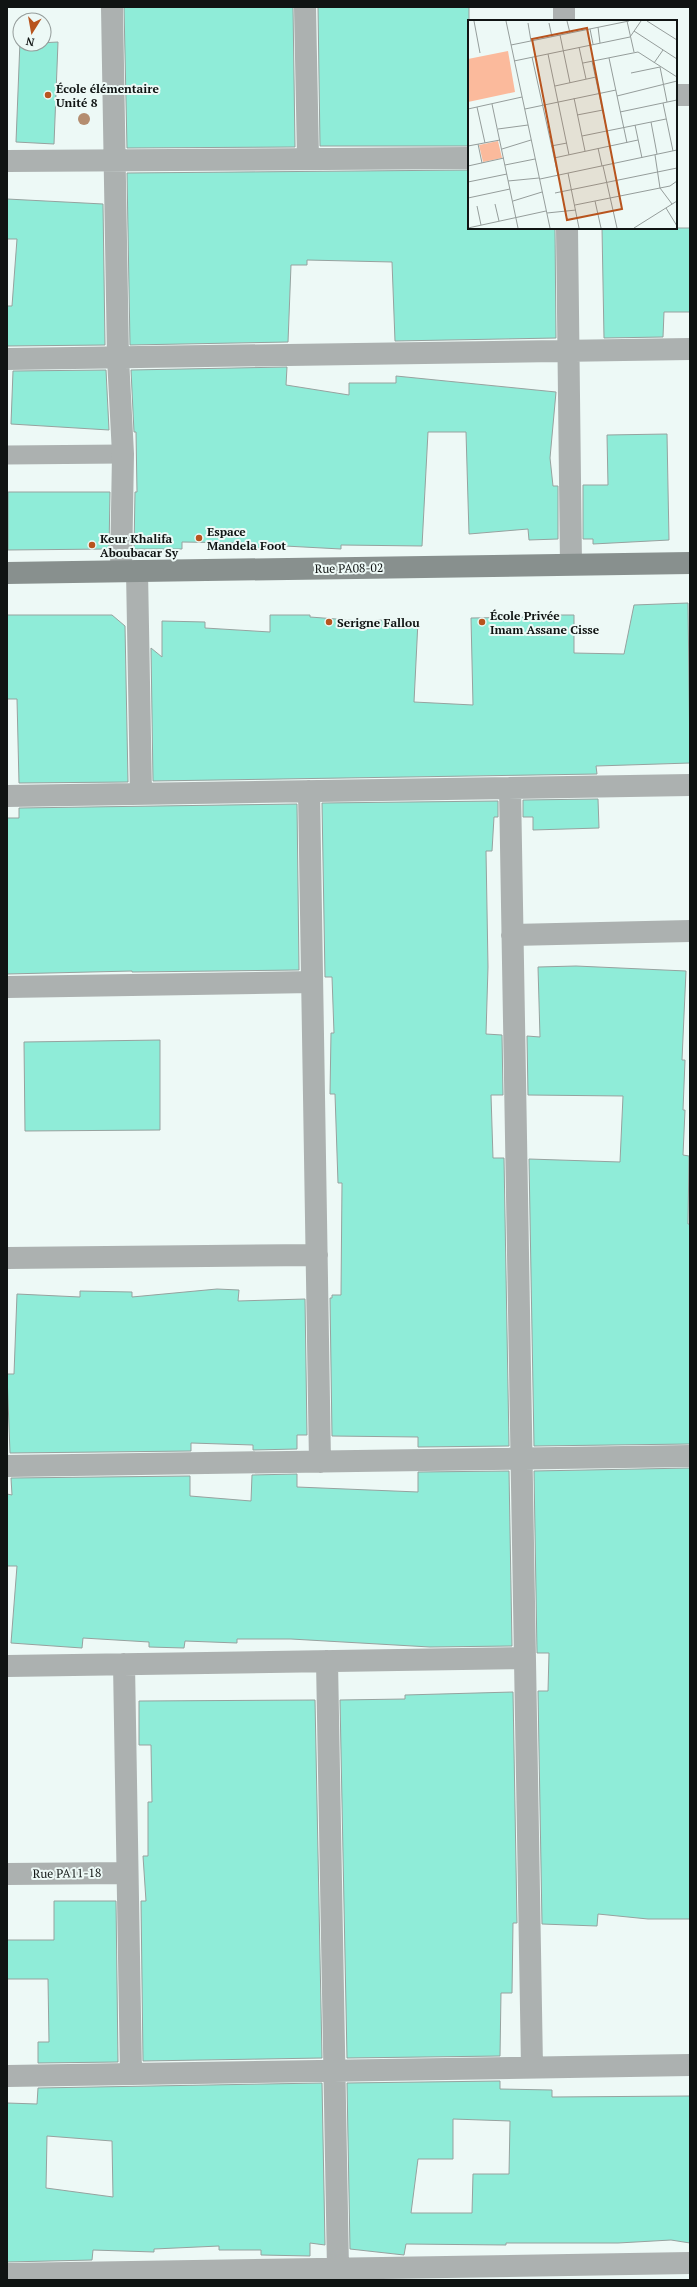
<svg xmlns="http://www.w3.org/2000/svg" width="697" height="2287" font-family="'PT Serif',serif">
<style>
.building{fill:#8fecd8;stroke:#97a29f;fill-rule:evenodd}
.lines{fill:none;stroke-linecap:round;stroke-linejoin:round}
.lane{stroke:#acb1b0;stroke-width:19}
.street{stroke:#acb1b0;stroke-width:22}
.secondary{stroke:#88908e;stroke-width:22}
.tree{fill:#b48d6f}
.poi-dot{fill:#b8541e;stroke:#edf9f6;stroke-width:1.5}
.labels{text-anchor:middle;dominant-baseline:central;stroke-width:4;stroke-linejoin:round;paint-order:stroke}
.poi-label{font-size:12px;font-weight:bold;fill:#101413;stroke:#edf9f6;text-anchor:start}
.street-label{font-size:12px;fill:#101413;stroke:#edf9f6}
.inset-road{fill:none;stroke:#959d9b;stroke-width:1}
.view{fill:#b8541e;fill-opacity:0.15;stroke:#b8541e;stroke-width:2}
.inset-edge{fill:none;stroke:#101413;stroke-width:2}
</style>
<rect width="100%" height="100%" fill="#edf9f6"/>
<path class="building" d="M124,7H293L295,147L127,148Z
M318,7H469V146H320Z
M20,41V44L58,42L54,144L16,142Z
M469,170V228H555L556,338L395,341L392,262L307,260V265H291L288,342L130,345L127,173Z
M7,199L103,204L105,345L7,346V306H12L17,239H7Z
M602,228H690V312H664L663,337L604,338Z
M287,367L286,385L349,395V383H396V376L556,392L550,458L553,486H558V539L529,540L528,529L469,534L466,432H428L422,546L341,545V549L285,546V550L244,547V543L182,542V549H134L135,492H137L136,432H134L131,370Z
M106,370L109,430L11,424L13,371Z
M667,434L669,540L593,544V539H583V485H608L607,435Z
M8,492H110L109,549L8,550Z
M688,603L690,763L596,766L597,774L153,781L151,648L162,657V621L205,622V628L270,632V615H310V617L376,622V620L418,621L414,702L473,705L471,618L534,617V615H574V653L624,654L634,605Z
M7,615H112L125,626L128,782L19,783L17,699H7Z
M598,799L599,828L533,830V817H523V800Z
M498,801V817H494L492,851H486L488,967L486,1034L502,1035L503,1095H491L493,1158H504L509,1446L418,1447V1437L332,1436L330,1298H332V1295H341L342,1183H338L335,1094H330L331,1033H334L332,977H325L322,803Z
M297,804L299,970L132,972V971L7,974V818H19V808Z
M576,966L686,971L682,1060H685L683,1110H685L683,1155L689,1156L688,1224H690V1444L534,1446L529,1159L620,1162L623,1096L528,1095L527,1036L540,1037L538,967Z
M160,1040V1130L25,1131L24,1042Z
M217,1289L239,1290L238,1301L305,1299L307,1435H297V1449L253,1450V1445L191,1443V1451L10,1453L7,1374H14L17,1294L80,1297V1291L132,1292V1297Z
M690,1468V1919H648L598,1914L597,1926L542,1924L538,1691H548L549,1653H537L534,1471Z
M509,1471L512,1646L430,1647L291,1639H237V1643L185,1641L184,1648L149,1647V1642L83,1638L82,1648L11,1643L17,1566H7V1494L12,1495L11,1478L190,1476V1496L251,1501L252,1475L297,1474V1487L418,1492V1472Z
M513,1692L517,1923H513L512,1993H501L500,2056L347,2058L340,1700L405,1699V1695Z
M315,1700L322,2058L143,2061L141,1901H146L143,1856H148V1802H152L151,1745H139V1701Z
M54,1901H116L118,2062L38,2063V2042H49L48,1979H7V1940H54Z
M500,2081V2089L552,2090V2097L690,2096V2243L671,2240L618,2243H506V2245L406,2244L404,2255L350,2249L347,2083ZM453,2119L510,2121L509,2174H473L472,2213H411L418,2159H453Z
M322,2083L325,2245L310,2243V2256L261,2255V2250H219V2246L154,2249V2252L93,2250L92,2260L7,2262V2103L37,2104L38,2088ZM47,2136L112,2141L113,2197L46,2188Z"/>
<g class="lines">
<path class="lane" d="M7,455L123,454"/>
<path class="street" d="M112,7L118,358L123,454L121,571
M305,7L308,158
M564,7V21
M676,95H690
M7,161L469,158
M567,228L571,564
M7,359L690,349
M137,571L141,794
M510,788L532,2067
M309,791L320,1462
M7,796L690,785
M512,935L690,931
M7,987L312,982
M7,1258L317,1255
M7,1466L690,1456
M327,1661L338,2269
M124,1664L131,2074
M7,1666L524,1658
M7,1874L127,1873
M7,2076L690,2065
M7,2274L690,2263"/>
<path class="secondary" d="M7,573L690,563"/>
</g>
<circle class="tree" cx="84" cy="119" r="6"/>
<g class="poi-dot">
<circle cx="48" cy="95" r="4"/>
<circle cx="199" cy="538" r="4"/>
<circle cx="92" cy="545" r="4"/>
<circle cx="329" cy="622" r="4"/>
<circle cx="482" cy="622" r="4"/>
</g>
<g class="labels">
<g class="poi-label">
<text x="56" y="88">École élémentaire<tspan x="56" dy="14">Unité 8</tspan></text>
<text x="207" y="531">Espace<tspan x="207" dy="14">Mandela Foot</tspan></text>
<text x="100" y="538">Keur Khalifa<tspan x="100" dy="14">Aboubacar Sy</tspan></text>
<text x="490" y="615">École Privée<tspan x="490" dy="14">Imam Assane Cisse</tspan></text>
<text x="337" y="622">Serigne Fallou</text>
</g>
<g class="street-label">
<text transform="translate(349 568) rotate(-1)">Rue PA08-02</text>
<text transform="translate(67 1873) rotate(-1)">Rue PA11-18</text>
</g>
</g>
<g transform="translate(468 20)">
<rect width="209" height="209" fill="#edf9f6"/>
<path d="M40,31L47,72L0,82V39ZM30,121L34,138L15,142L11,125Z" fill="#fbba9c"/>
<path class="inset-road" d="M6,1L12,33M38,1L82,208M99,1L102,13M159,1L166,32M179,1L209,20M60,3L63,21M81,3L84,17M130,7L132,23M122,9L125,24M166,11L209,39M92,15L102,63M43,25L161,1M111,27L118,59M80,34L101,135M64,37L90,155M141,38L159,123M46,41L162,17L173,1M124,41L139,111M115,43L170,32L209,57M186,43L195,30M192,47L199,82M163,53L192,47M87,66L128,57M149,76L209,61M106,78L117,131M195,83L205,131M24,84L50,208M9,87L17,123M0,89L54,77M57,89L148,70M152,92L209,80M109,95L135,90M183,102L189,134M167,105L174,138M30,109L60,105M114,116L198,99M10,124L14,143M0,126L32,120M83,126L99,123M130,128L134,146M34,129L63,120M187,135L192,168L204,184M86,138L170,120M37,145L67,139M0,146L36,138M135,146L149,208M100,153L111,208M72,159L209,130M40,161L71,158M0,162L39,154M87,173L209,148M0,178L42,169M45,181L74,172M127,181L133,208M27,184L31,201M107,185L202,166L209,161M9,186L13,205M198,188L209,206M79,193L108,190M0,208L78,191M166,208L209,181"/>
<path class="view" d="M119,8L154,189L99,200L64,19Z"/>
<rect width="209" height="209" class="inset-edge"/>
</g>
<rect width="697" height="2287" fill="none" stroke="#101413" stroke-width="16"/>
<g transform="translate(32 32) rotate(191)"><circle r="19" fill="#edf9f6" stroke="#959d9b"/>
<path d="M0-3L7 15L0 10L-7 15Z" fill="#b8541e"/>
<text y="-6" font-size="11" font-weight="bold" text-anchor="middle" fill="#101413">N</text>
</g>
</svg>
